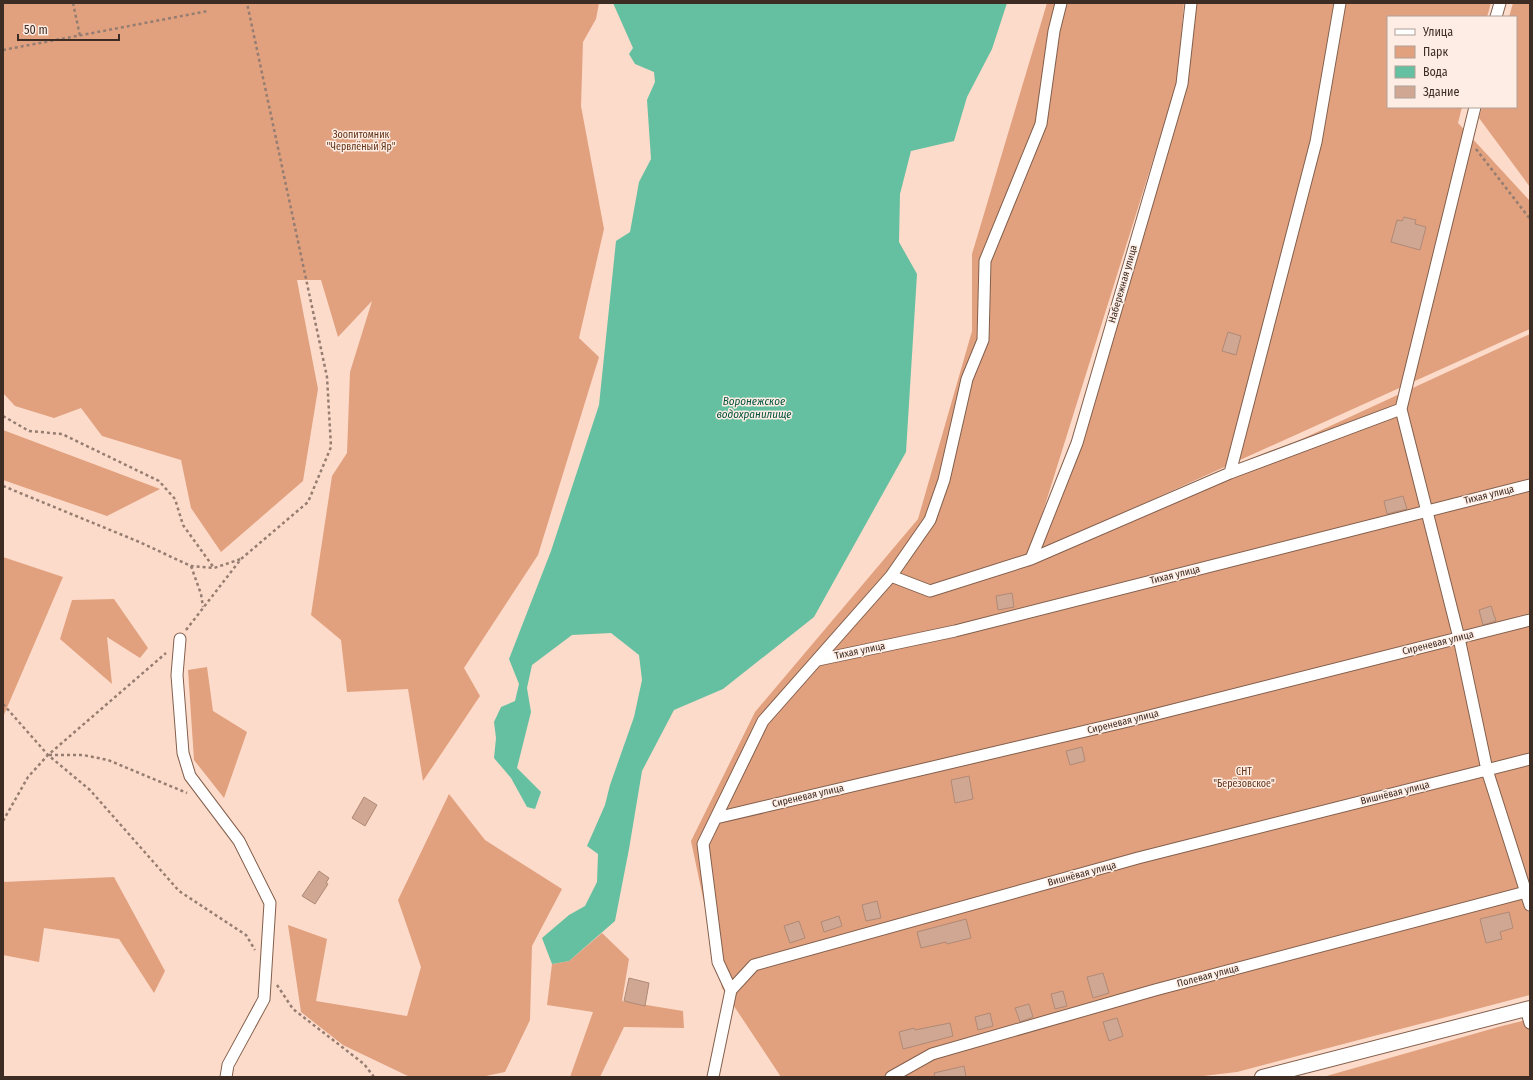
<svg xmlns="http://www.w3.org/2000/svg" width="1533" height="1080" font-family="'Fira Sans Condensed',sans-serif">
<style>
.green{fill:#e1a17f}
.water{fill:#65c0a1}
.building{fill:#cfa792;stroke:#b08975}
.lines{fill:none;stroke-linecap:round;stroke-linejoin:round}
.minor-casing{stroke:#835f4c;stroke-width:13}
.tertiary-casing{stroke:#835f4c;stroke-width:16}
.path{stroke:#967d71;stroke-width:2.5;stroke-dasharray:3 3;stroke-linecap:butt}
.minor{stroke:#fff;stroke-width:11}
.tertiary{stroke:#fff;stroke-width:14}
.labels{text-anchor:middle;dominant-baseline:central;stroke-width:3;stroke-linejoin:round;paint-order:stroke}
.park-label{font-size:10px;fill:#603216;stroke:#feede4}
.street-label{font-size:10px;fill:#3c2c23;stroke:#feede4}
.water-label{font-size:11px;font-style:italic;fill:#04533f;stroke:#feede4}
</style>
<rect width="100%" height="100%" fill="#fddbca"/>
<path class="green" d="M3,3H599L596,19L583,42L581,106L604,229L579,338L599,357L538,555L464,668L480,696L423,781L408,689L347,692L341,640L311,615L332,476L347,453L350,372L372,301L338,337L321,280H297L318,389L303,481L221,552L191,508L181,460L102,436L81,408L54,418L15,406L3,393Z
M1047,3H1184L1177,83L1026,566L1530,334V995L1237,1072L1195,1077H781L722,988L691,841L755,712L918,519L972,331V254Z
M1189,3H1491L1487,17H1388V107H1462L1458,123L1530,201V329L1041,550L1182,81Z
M1513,3H1530V187L1479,118L1482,107H1516V17H1509Z
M3,430L160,489L107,516L3,480Z
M3,557L63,577L3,717Z
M114,599L148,648L140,658L107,637L112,684L60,639L72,600Z
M207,667L213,711L247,732L224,798L194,760L188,670Z
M449,794L485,840L562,889L532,946L530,1020L505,1072L481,1077H410L343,1045L301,1012L288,925L327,939L316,1001L407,1016L421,967L398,900Z
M114,877L165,971L154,993L119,939L44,928L39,962L3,955V882Z
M602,933L629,959L622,1001L683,1011L684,1028L624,1027L600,1077H570L593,1012L547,1005L552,964L569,961Z
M1530,1019V1077H1323L1498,1027Z"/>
<path class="water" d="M613,3H1007L992,49L967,97L954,141L911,151L900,194L899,242L917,274L906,452L814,617L723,689L674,710L642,771L629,849L615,921L569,961L552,964L542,938L569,915L585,906L597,882L598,854L587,846L605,805L610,785L634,717L642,680L639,655L611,633L572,635L532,665L527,688L531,712L517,768L541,792L535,809L527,807L511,778L494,758L496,738L494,722L501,707L515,701L519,684L509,659L551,551L599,405L616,241L630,232L639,182L651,159L647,100L655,82L654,72L635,64L629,54L633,48Z"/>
<path class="building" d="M1404,217L1416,220L1415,224L1426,227L1420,250L1391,242L1397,220L1402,221Z
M1228,332L1241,336L1236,355L1222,351Z
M1403,496L1407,509L1387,514L1384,501Z
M1012,593L1014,607L998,610L996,596Z
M1491,606L1496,621L1483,625L1479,610Z
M1082,747L1085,761L1070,765L1066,751Z
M969,776L973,799L955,803L951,780Z
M364,797L377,805L365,826L352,818Z
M319,871L329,878L326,883L328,884L315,904L302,896Z
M877,901L881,918L866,921L862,905Z
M1509,912L1513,928L1500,932L1502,939L1486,943L1480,919Z
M839,916L842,926L824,932L821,922Z
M966,919L971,938L947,944L946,942L921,948L917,932Z
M799,921L805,938L790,943L784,926Z
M1103,973L1109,993L1093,998L1087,977Z
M629,978L649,983L645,1006L624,1001Z
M1063,991L1067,1006L1055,1009L1051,994Z
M1029,1004L1033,1017L1020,1022L1015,1008Z
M990,1013L993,1026L978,1030L975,1017Z
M1117,1018L1123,1036L1109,1041L1103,1022Z
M950,1023L953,1036L903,1049L899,1032L914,1028L915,1030Z
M964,1066L966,1077H935L934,1073Z"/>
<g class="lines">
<g class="minor-casing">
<path id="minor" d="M1496,17L1500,3
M1475,107L1401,409L1459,638L1487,770L1530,905
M1230,473L1316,142L1340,3
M1031,559L1077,443L1182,84L1191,3
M891,576L930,591L1031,559L1230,473L1401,409
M180,639L177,675L183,753L190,776L239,841L270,903L264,999L228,1065L226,1077
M818,660L955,631L1530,485
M716,818L1141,718L1530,620
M731,990L718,962L703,844L763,721L891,576L930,520L944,480L967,379L983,340L985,261L1041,124L1054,31L1061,3
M1526,1009L1530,1023
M713,1077L731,990L754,965L1138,858L1530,759
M891,1077L932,1054L1155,990L1530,891"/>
</g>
<g class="tertiary-casing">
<path id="tertiary" d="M1262,1077L1530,1008"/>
</g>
<path class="path" d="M73,3L80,36
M3,50L208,11
M1476,149L1530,219
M3,416L29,431L62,434L159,481L175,499L183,525L214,568
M3,486L137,541L191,566L214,568L241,559
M191,566L201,594L203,607
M186,630L241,559L308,502L331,447L327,377L247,3
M3,704L48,755L90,790L179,891L246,935L255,950
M49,755H83L108,760L187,793
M3,821L28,777L48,755L166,653
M277,985L293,1009L364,1064L374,1077"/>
<use href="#minor" class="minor"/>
<use href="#tertiary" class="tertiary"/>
</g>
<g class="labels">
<g class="park-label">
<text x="361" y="135">Зоопитомник<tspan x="361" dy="12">"Червлёный Яр"</tspan></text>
<text x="1244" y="772">СНТ<tspan x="1244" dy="12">"Берёзовское"</tspan></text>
</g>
<g class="street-label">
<text transform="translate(1123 284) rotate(-74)">Набережная улица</text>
<text transform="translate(1489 495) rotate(-14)">Тихая улица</text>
<text transform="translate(1175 575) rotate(-14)">Тихая улица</text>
<text transform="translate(1438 643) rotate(-14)">Сиреневая улица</text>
<text transform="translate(860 651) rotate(-12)">Тихая улица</text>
<text transform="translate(1123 722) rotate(-14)">Сиреневая улица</text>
<text transform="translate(1395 793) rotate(-14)">Вишнёвая улица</text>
<text transform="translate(808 796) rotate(-13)">Сиреневая улица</text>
<text transform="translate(1082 874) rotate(-15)">Вишнёвая улица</text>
<text transform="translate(1208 976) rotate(-15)">Полевая улица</text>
</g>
<g class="water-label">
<text x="754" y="401">Воронежское<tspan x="754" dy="13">водохранилище</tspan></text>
</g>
</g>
<rect width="1533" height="1080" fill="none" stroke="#3c2c23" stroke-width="8"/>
<rect x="1387" y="16" width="130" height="92" fill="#feede4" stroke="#b0a097"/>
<rect x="1395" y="29" width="20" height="6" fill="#ffffff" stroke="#b0a097"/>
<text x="1423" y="36" font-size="12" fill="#3c2c23">Улица</text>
<rect x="1395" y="46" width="20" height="12" fill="#e1a17f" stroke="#b0a097"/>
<text x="1423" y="56" font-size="12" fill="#3c2c23">Парк</text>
<rect x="1395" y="66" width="20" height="12" fill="#65c0a1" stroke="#b0a097"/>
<text x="1423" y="76" font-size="12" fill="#3c2c23">Вода</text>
<rect x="1395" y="86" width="20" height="12" fill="#cfa792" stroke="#b0a097"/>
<text x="1423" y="96" font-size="12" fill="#3c2c23">Здание</text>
<path d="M18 34v6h101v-6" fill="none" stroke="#3c2c23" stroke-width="2"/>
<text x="24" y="34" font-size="12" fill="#3c2c23" stroke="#feede4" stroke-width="3" paint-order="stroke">50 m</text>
</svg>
